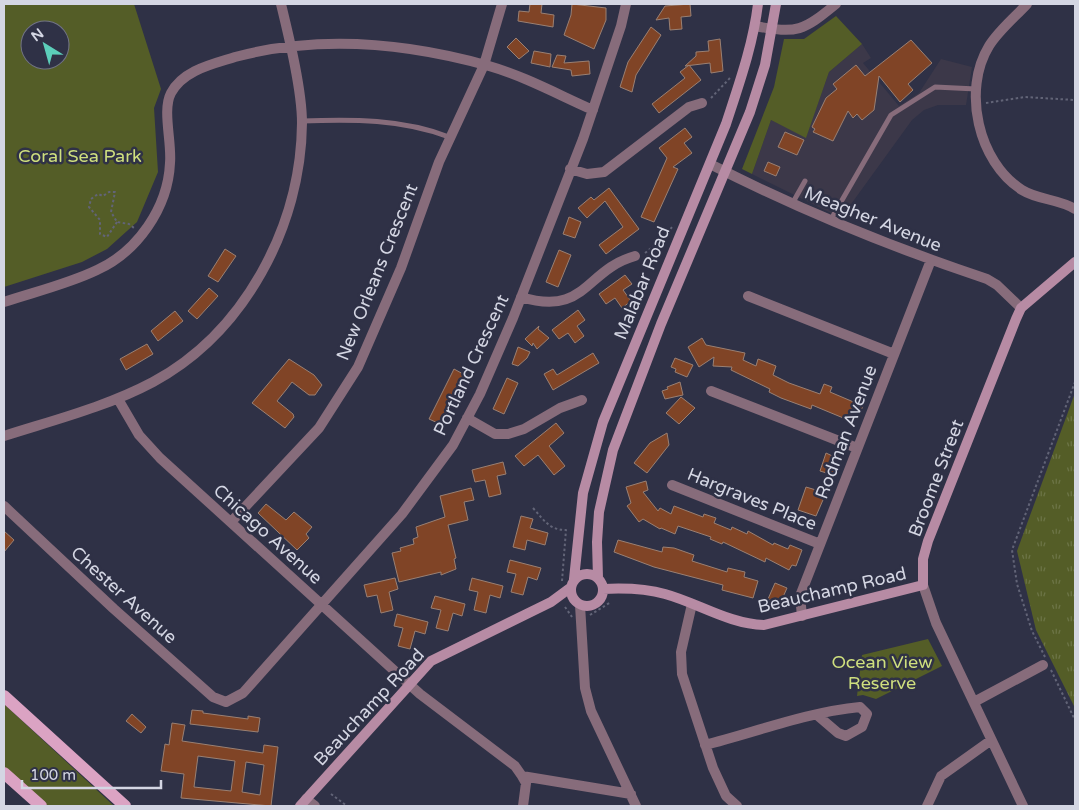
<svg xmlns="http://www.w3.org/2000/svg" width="1079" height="810" font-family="'Varela Round',sans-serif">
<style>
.commercial{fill:#3c3849}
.grass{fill:url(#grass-tufts)}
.green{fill:#545d27;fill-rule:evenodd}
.building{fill:#804426;stroke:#9a8073;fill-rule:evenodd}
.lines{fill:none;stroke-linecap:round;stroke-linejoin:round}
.path{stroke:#626477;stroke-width:2;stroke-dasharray:2.5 2.5;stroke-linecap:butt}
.lane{stroke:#876c7b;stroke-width:5}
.street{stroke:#876c7b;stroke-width:10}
.secondary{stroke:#b78ba4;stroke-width:10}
.primary{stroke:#dba3c3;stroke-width:12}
.labels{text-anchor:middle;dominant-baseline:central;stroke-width:5;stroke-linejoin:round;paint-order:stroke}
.park-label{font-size:18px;fill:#cfdf7e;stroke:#2f3146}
.street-label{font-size:18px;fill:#d4d6e3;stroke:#2f3146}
</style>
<defs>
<pattern id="grass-tufts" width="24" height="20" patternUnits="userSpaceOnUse" patternTransform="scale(1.25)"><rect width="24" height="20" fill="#545d27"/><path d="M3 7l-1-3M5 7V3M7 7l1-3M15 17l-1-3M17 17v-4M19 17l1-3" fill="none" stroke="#6c7446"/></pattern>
</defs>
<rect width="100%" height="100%" fill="#2f3146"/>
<path class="commercial" d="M862,44L871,58L863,63L899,106L919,93L941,59L972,67L966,105H938L924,110L912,120L841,218L752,174L771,120L806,137L829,72Z"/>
<path class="grass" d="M1075,393V708L1036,630L1017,551Z"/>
<path class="green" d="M4,4H134L161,89L154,108L158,172L137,222L107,249L82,262L4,287ZM30,30H60V60H30Z
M836,16L862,44L829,72L806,138L771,120L752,174L742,169L774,87L784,39H804Z
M928,639L942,666L876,699L863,695L857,696L862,655Z
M4,704L114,806H48L4,767Z"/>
<path class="building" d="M530,4H542L541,13L554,15L553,27L518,21L519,11L529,12Z
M572,4L606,8V20L594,49L564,35L571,15Z
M690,4L691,16L681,17L682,29L670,30L669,18L656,20L665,6Z
M651,27L661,35L636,75L632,92L620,87L628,62Z
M516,38L529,51L519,59L507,47Z
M720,39L723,71L711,73L710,63L685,66L696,56V52L709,51L708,41Z
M911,40L932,63L908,84L913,90L900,102L879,76L874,110L862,120L857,114L853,118L848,111L833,141L813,132L815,129L812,127L826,98L837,89L833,84L856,65L865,76Z
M534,51L551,54L550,67L531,63Z
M557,55L566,56L564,63L589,61L590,74L572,76L571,70L552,67Z
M689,65L701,80L659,113L652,104L685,78L680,72Z
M685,128L692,137L684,143L692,153L673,167L678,169L654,222L641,217L667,158L659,148Z
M785,132L804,140L797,155L778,147Z
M768,162L780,167L776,176L764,171Z
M609,188L639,229L606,254L599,245L623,227L605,201L587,218L578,208L591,197L594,200Z
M569,217L581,222L575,238L563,234Z
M225,249L236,256L218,282L208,276Z
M559,250L571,255L558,287L546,282Z
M625,275L632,284L623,290L631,301L622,308L615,298L606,304L599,294Z
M209,288L218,296L197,319L188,311Z
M578,310L585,320L577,326L584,336L575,343L568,333L559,339L552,330Z
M175,311L183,321L158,341L151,331Z
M539,326L538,329L549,338L537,349L533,343L532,346L525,339Z
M702,338L706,345L745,353L743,360L756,366L758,359L776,366L773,375L789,383L820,394L824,384L832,387L830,392L863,406L857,419L855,418L853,422L812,405L811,409L781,398L769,392L770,389L731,370L732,367L713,366L714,357L699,367L688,347Z
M147,344L153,354L126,370L120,359Z
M518,347L530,352L527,358L518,366L512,364Z
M593,353L599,363L553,390L544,374L553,369L557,375Z
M675,358L693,365L687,377L675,372L676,369L671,367Z
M289,359L314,375L322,385L315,395H309L292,382L286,390L277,401L293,414L294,417L285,428L252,403Z
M454,369L465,375V378L449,411L440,424L429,419Z
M507,378L518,383L504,414L493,409Z
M680,382L683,395L665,399L662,391L668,389L667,387Z
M681,397L695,408L679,424L666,413Z
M556,423L564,433L549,446L565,466L554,475L538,455L524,466L515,456Z
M667,433L669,445L647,473L634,463L650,443Z
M826,453L839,459L833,475L820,471Z
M503,462L506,474L497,476L501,494L489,497L485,480L475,482L472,470Z
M646,481L648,490L643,492L658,511L660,508L671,514L674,506L703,517L704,514L716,518L714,523L731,530L732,527L747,534L748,531L773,545L774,543L788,549L790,545L802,550L796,566L792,565L789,570L766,558L765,562L723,542L722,544L710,539L711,537L678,526L675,534L661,528L660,529L643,519L639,522L627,506L631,503L626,487Z
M806,487L826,493L816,516L798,510Z
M471,488L474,500L464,502L468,520L448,525L456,558L454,559L456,569L441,575V572L399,582L392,553L401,551L400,548L414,544L413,539L418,537L416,527L445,517L440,496Z
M266,504L286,520L294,512L312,527L306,534L309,538L297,550L258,513Z
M521,516L533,519L530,528L548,533L545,545L527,540L525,550L513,547Z
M4,531L14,540L4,552Z
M618,540L662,552L663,547L674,548L694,555L692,561L727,572L728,568L745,572L744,577L758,581L753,598L722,590L723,585L654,567L614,552Z
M510,560L541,568L537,580L528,577L523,595L511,592L516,574L507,572Z
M395,578L398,589L389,592L393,610L381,613L377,595L367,597L364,585Z
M472,578L503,586L500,598L490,595L486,613L474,610L478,592L469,590Z
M775,583L787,588L780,604L768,599Z
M435,596L465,604L462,616L453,613L448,631L436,628L441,610L431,608Z
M397,614L428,622L425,634L415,631L410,649L398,646L403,628L394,626Z
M192,710L203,711V713L248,719V716L260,718L258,732L190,724Z
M132,714L146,727L141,733L126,721Z
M172,723L185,725L182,741L263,753L264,745L278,747L271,806L181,798L184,774L161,771L165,744L169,745ZM198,756L235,761L231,791L194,787ZM246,762L264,765L260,795L242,792Z"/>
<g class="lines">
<path class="path" d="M711,98L730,78
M986,103L1025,97L1075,100
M117,222L107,237L100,234V220L89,207L91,199L98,194L103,196L109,192H115L111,212L117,222L129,224L134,228
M645,253L659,242L673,226
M533,508C544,520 549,530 566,530L562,581
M565,607L572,617
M590,615L611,602
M1045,657L1032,631L1017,584L1012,550L1075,382
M1051,670L1075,720
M331,794L347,806"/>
<path class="lane" d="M302,121C352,119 403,119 449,137
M792,204L805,181
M830,221L891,115L935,87L976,89"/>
<path class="street" d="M1027,4C1015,17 998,31 989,46C962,90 978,162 1022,190C1038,200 1059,199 1075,209
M755,26C798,34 803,31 836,4
M710,164C800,210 891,247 987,279L997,285L1021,308
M570,169L587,174L604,172L689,107L702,103
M748,296L894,354
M521,297C586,317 585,270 635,256
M4,302C34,292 68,284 97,270C137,252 168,208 170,163C172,142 162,110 171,93C183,70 213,64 235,57C318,35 407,43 489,66C524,76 559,95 593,110
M711,391L857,448
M118,399L139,435L160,458L420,694L515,766L522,776L631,794
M467,418L495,434H508L524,429L560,408L582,400
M4,436C54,420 106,407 153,382C245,332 301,226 302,123C302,90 289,37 281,4
M672,485L820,544
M4,506L114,609L213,697L226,702L243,693L402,514L453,445L480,394L513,318L583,139L621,26L626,4
M231,522L319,428L358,367L401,268L439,162L484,65L502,4
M923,585L936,623L1023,806
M692,604L681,652L682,674L713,768L726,796L737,806
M580,605L585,688L591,711L636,806
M802,616L800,596L931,260
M974,702L1043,665
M705,745C756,732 808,712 860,707L867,714L862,727L846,736L838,733L817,715
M522,776L526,783L523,806
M306,799L315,806
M927,806L941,776L990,741"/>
<path class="secondary" d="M571 590a16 16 0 1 1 32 0a16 16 0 1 1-32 0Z
M598,578L597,542L599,512L613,450L661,324L750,112L765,65L776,4
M574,579L583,493L603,422L726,124C739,84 753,45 758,4
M603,589C624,588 644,588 665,594C698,603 729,624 764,625L923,585V559L928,541L1016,319L1021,308L1075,262
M300,806L431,661L551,602L570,588"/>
<path class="primary" d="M4,696L125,806
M4,773L41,806"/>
</g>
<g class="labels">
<g class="park-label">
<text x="80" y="156">Coral Sea Park</text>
<text x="882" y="662">Ocean View<tspan x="882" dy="21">Reserve</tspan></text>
</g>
<g class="street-label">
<text transform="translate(873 219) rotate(22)">Meagher Avenue</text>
<text transform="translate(377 272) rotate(-68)">New Orleans Crescent</text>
<text transform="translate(642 283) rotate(-68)">Malabar Road</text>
<text transform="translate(471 365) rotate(-65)">Portland Crescent</text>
<text transform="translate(846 432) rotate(-69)">Rodman Avenue</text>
<text transform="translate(936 478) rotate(-69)">Broome Street</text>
<text transform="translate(752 499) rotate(22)">Hargraves Place</text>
<text transform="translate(268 534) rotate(42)">Chicago Avenue</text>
<text transform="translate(832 590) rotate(-13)">Beauchamp Road</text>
<text transform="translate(124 595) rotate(42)">Chester Avenue</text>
<text transform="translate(369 707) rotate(-47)">Beauchamp Road</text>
</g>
</g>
<rect width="1079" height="810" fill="none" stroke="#d4d6e3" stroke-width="10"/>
<g transform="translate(45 45) rotate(323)"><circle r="24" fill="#2f3146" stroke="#717385"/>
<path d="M0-4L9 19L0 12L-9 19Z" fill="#5cceba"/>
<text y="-8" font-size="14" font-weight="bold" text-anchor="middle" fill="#d4d6e3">N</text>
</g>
<path d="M22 780v8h139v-8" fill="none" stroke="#d4d6e3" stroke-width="2.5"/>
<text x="30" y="780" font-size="15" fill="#d4d6e3" stroke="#2f3146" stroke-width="4" paint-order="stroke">100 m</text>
</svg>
